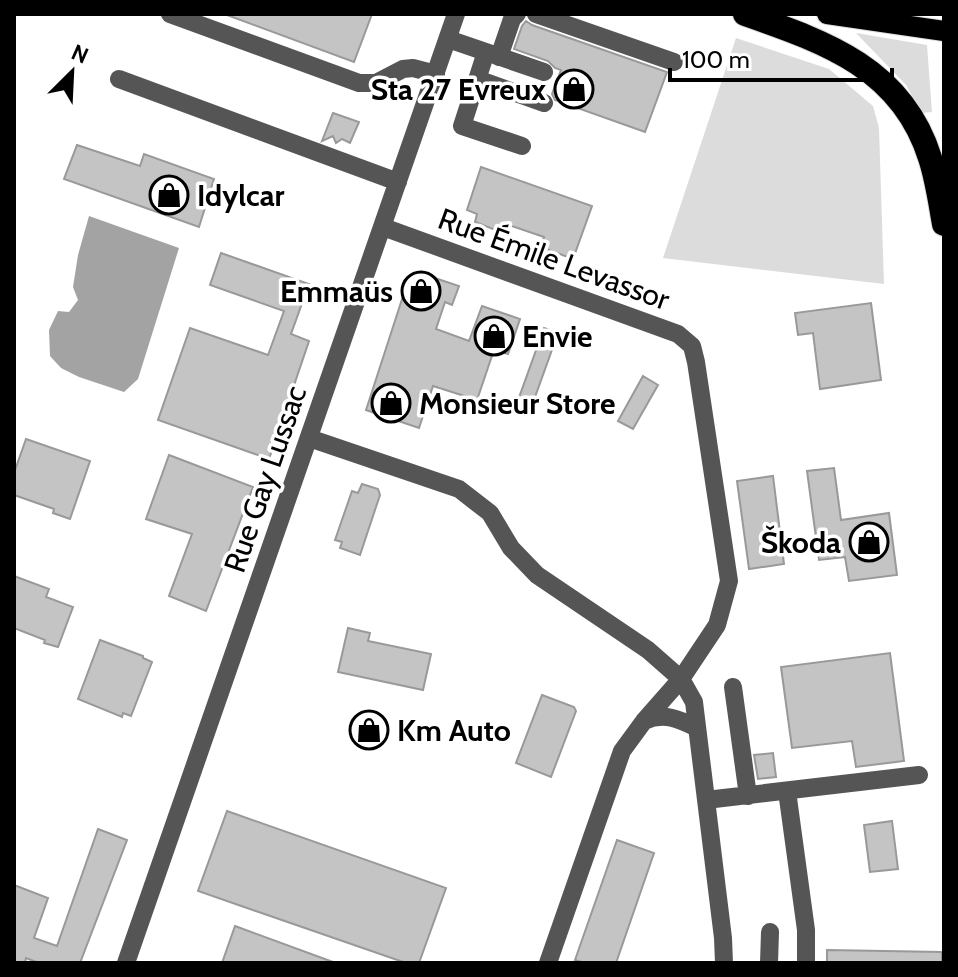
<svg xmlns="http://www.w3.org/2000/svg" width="958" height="977" font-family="Cabin,sans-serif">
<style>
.green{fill:#dcdcdc}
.water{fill:#a3a3a3}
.building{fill:#c4c4c4;stroke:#999;stroke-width:2}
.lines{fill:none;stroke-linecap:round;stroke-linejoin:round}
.major-casing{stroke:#dbdbdb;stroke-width:22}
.highway-casing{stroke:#dbdbdb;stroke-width:26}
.minor{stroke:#555;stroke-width:18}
.major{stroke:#000;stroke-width:20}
.highway{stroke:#000;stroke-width:24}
.labels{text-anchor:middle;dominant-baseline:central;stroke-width:7;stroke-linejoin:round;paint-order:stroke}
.poi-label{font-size:30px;font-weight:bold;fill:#000;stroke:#fff;text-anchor:start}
.street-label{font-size:30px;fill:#000;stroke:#fff}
</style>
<rect width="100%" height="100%" fill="#fff"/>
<path class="green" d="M856,33L927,45L932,112L922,113L906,85Z
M736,38L829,69L873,106L879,128L884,284L663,258Z"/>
<path class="water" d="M89,216L179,248L138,379L124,392L79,377L61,368L50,356L49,330L58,311L69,312L78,300L73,287L78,255Z"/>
<path class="building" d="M227,14H372L354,62L227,15Z
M526,21L532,25L667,72L645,132L555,100L552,94L561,70L555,68L548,61L514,49L522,26Z
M333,113L359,122L350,143L342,139L336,143L333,136L322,141Z
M77,145L140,166L144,154L214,179L199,227L64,179Z
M481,167L592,206L573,259L541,247L544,237L506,224L503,233L475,222L477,214L467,210Z
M221,253L309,284L291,334L309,341L269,459L158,420L190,328L268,355L284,311L210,285Z
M432,277L459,286L452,305L445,302L436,329L469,341L482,306L520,319L508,354L494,350L477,400L433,386L419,428L366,410L405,290Z
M871,303L881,380L820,389L813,333L798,335L795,313Z
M544,328L558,333L530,411L516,406Z
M643,376L658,385L633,429L618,421Z
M26,439L90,461L70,519L53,513L54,509L14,495V473Z
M169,455L253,487L206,611L169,596L192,534L146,519Z
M834,468L841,520L889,513L897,575L849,581L845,557L819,560L807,471Z
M773,476L784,564L749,569L737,481Z
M362,484L378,489L380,495L360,555L340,548L342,542L335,540L352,491L358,493Z
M14,576L49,589L46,597L73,607L58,647L44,643L45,640L14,628Z
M348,628L370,633L368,641L431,654L423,690L338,672Z
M100,640L143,656V658L152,662L131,716L123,713L122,717L78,699Z
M890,653L904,761L856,767L852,741L792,748L781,667Z
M542,695L574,707L576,711L551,777L516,763Z
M773,753L776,777L758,779L754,755Z
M227,811L446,888L419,963H406L198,891Z
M892,821L898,869L870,872L864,825Z
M98,829L127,840L80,963H39L26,958L25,963H14V885L48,898L34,938L57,946Z
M617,840L654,853L616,963H585L575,960Z
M235,926L333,962V963H222Z
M827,950L942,952V963H827Z"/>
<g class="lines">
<g class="major-casing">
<path id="major" d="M827,14L944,31"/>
</g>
<g class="highway-casing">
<path id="highway" d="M745,14C825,42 902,68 930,158C937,179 940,202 944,224"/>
</g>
<path class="minor" d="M170,14L359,83H376L403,69L413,68L436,74
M536,14L674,62
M448,39L544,72
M486,52L462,126L522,146
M499,57L512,19L517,14
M119,79L398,182
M477,79L544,103
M383,227L678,334L692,346L696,362L729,581L717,625L681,679L644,721L622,751L548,963
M309,438L459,489L490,513L511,548L537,575L648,650L681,679L694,702L723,938L724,963
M733,687L748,796
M644,721C664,712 679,719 697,728
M787,791L806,930V963
M706,800L919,775
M126,963L456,14
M769,963L770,932"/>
<use href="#major" class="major"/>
<use href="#highway" class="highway"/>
</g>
<defs>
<g id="shop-ring" transform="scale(2)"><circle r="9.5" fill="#fff" stroke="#000" stroke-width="1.5"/><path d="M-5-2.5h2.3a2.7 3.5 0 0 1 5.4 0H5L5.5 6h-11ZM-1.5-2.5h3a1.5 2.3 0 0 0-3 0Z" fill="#000"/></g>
</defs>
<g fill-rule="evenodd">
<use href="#shop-ring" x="574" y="89"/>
<use href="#shop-ring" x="169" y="195"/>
<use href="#shop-ring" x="421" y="291"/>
<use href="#shop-ring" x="494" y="336"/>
<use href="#shop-ring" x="391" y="403"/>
<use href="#shop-ring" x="869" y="542"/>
<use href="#shop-ring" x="369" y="730"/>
</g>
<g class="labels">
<g class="poi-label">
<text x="546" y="89" text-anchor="end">Sta 27 Evreux</text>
<text x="197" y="195">Idylcar</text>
<text x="393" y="291" text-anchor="end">Emmaüs</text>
<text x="522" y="336">Envie</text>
<text x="419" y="403">Monsieur Store</text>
<text x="841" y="542" text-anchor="end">Škoda</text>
<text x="397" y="730">Km Auto</text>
</g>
<g class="street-label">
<text transform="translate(554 259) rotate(20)">Rue Émile Levassor</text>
<text transform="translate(265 479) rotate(-71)">Rue Gay Lussac</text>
</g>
</g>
<rect width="958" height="977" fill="none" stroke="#000000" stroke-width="32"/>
<g transform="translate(72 72) rotate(24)" stroke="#ffffff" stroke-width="6" paint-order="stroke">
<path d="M0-6L14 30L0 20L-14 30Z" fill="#000000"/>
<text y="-12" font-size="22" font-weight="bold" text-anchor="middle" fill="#000000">N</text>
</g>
<path d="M670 68v12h222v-12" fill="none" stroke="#000000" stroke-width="4"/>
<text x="682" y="68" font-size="24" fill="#000000" stroke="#ffffff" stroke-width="6" paint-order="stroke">100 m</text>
</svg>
